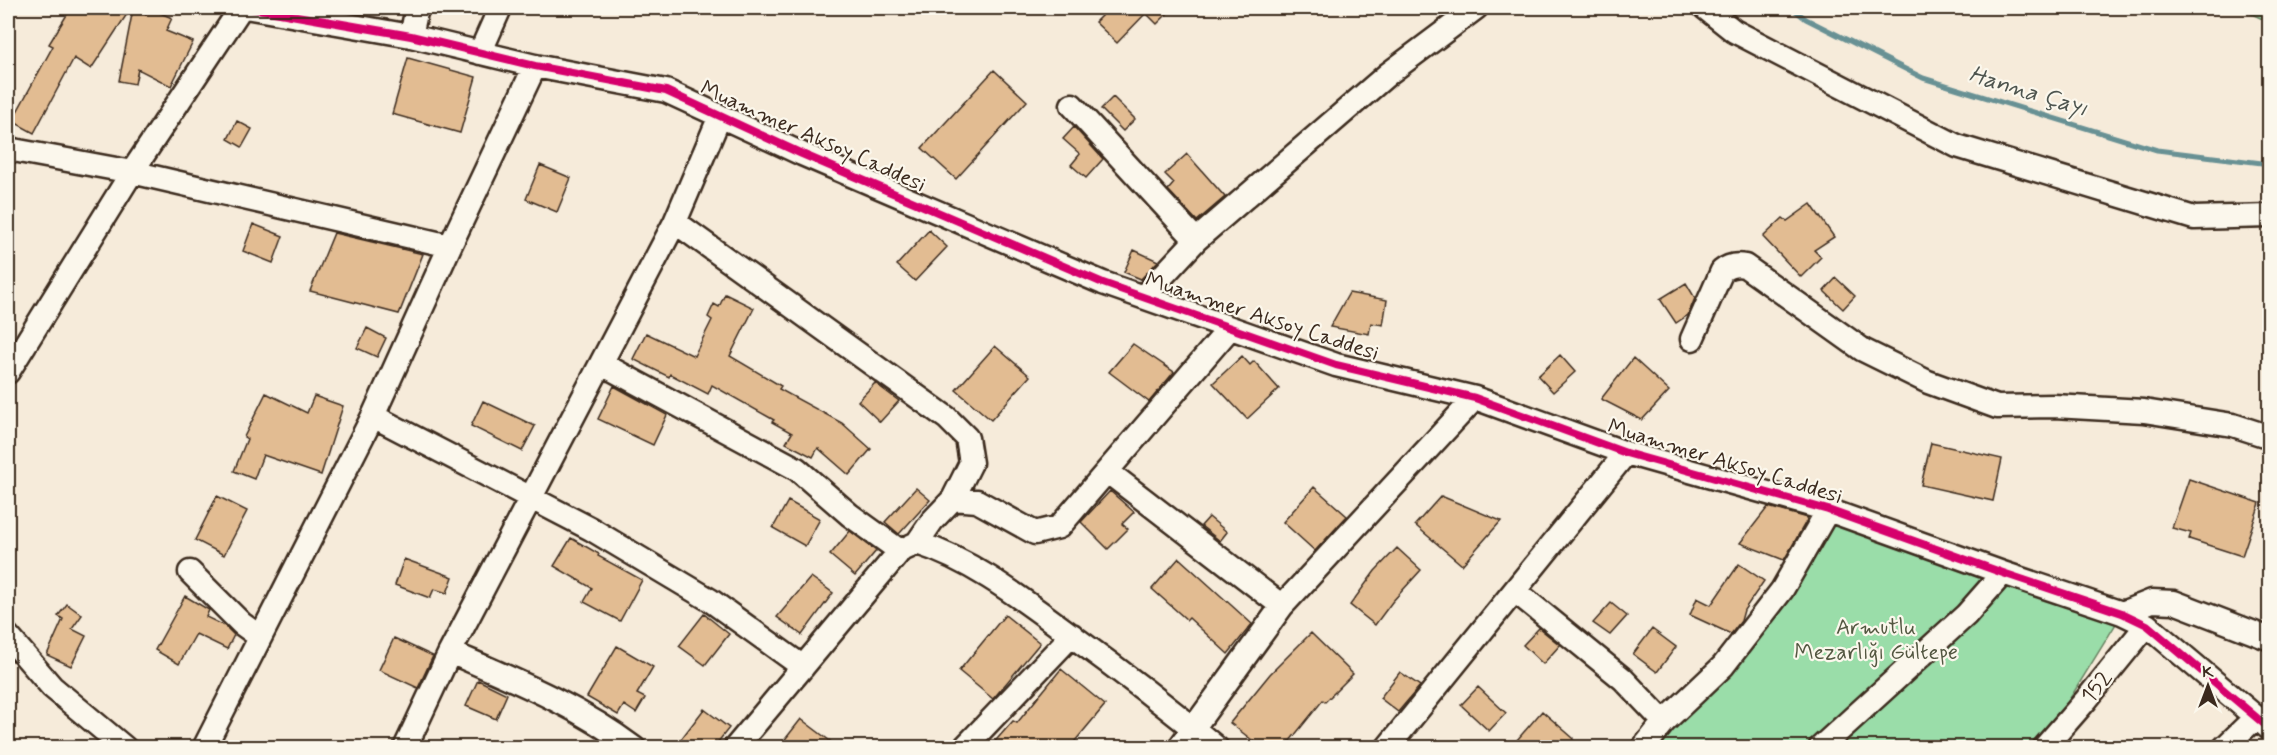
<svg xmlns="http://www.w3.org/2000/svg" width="2277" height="755" font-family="Mynerve,sans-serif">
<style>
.green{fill:#9adda9;stroke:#6a8464;stroke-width:1.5}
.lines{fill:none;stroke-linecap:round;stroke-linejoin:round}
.stream{stroke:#689194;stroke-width:5}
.building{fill:#e2bc92;stroke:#3b2a1e;stroke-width:1.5}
.minor-casing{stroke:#3b2a1e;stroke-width:27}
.minor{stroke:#fbf7ec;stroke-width:22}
.cycleway-casing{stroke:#fbf7ec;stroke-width:11}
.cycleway{stroke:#d6006c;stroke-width:8}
.labels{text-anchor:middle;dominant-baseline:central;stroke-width:4.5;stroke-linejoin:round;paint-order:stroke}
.street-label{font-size:22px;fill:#3b2a1e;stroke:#fbf7ec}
.park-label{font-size:22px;fill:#535741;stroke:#fbf7ec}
.water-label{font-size:24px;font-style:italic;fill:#4e554f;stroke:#fbf7ec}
</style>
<rect width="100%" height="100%" fill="#f6ebda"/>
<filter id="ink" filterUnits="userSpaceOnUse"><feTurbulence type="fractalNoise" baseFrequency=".0167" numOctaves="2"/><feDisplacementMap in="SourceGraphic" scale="12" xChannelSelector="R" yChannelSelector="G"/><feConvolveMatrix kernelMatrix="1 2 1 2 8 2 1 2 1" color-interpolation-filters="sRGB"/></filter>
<g filter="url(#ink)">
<path class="green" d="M2239,8H2269V22Z
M1828,510L2119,619L2040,747L1643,748L1723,666Z"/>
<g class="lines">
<path class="stream" d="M1792,8L1806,19L1923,78L2157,150L2270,164"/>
</g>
<path class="building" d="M71,8H131L91,69L74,58L34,133L12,121L53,46L49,44Z
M149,8L172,18L166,31L193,42L171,86L138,69L135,84L119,81L133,9L146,14Z
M1109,8H1173L1157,24L1146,13L1117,43L1095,22Z
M408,58L476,77L460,133L392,114Z
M994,70L1027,101L956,179L922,148Z
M1113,97L1135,119L1123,131L1101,109Z
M237,121L252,129L242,147L228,139Z
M1074,127L1103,159L1086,178L1071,165L1080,154L1063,139Z
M1187,154L1225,197L1197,221L1168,190L1174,183L1165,174Z
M540,165L571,178L557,212L526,199Z
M1811,204L1834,237L1814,250L1821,257L1801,277L1763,237L1783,218L1787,221Z
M253,224L283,236L273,263L243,251Z
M929,230L947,247L915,281L897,265Z
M334,233L423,254L399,314L310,291Z
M1134,250L1158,261L1141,279L1124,272Z
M1836,278L1855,296L1843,309L1824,291Z
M1686,283L1695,298L1688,315L1676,323L1660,299Z
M1349,293L1387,300L1383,325L1371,323L1369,334L1330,327Z
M725,294L754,308L730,356L781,386L779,389L842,423L871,449L849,475L818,448L813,457L786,443L792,433L772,422L774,420L712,385L708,394L670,374L669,377L633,359L646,333L694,356L712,320L708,317L714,304L719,307Z
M367,328L386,338L377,357L357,348Z
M1133,344L1174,372L1149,402L1109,372Z
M995,346L1030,376L991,420L956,390Z
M1560,355L1575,372L1553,392L1538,376Z
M1242,356L1250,365L1254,361L1279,389L1247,419L1213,383Z
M1633,358L1669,391L1642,420L1601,399Z
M875,383L899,401L880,422L858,401Z
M614,386L667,415L653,445L598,419Z
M266,393L307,413L314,396L343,406L321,475L263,455L254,479L234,471L247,439L244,437Z
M483,401L535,426L522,451L471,426Z
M1931,443L2002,459L1993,501L1921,485Z
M2189,479L2260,503L2242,556L2189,539L2191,533L2172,528Z
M1314,487L1347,516L1315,551L1283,522Z
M916,488L930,500L899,534L885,522Z
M1110,491L1134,512L1122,524L1128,529L1108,549L1081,522Z
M217,496L247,511L224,555L195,540Z
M1441,496L1501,521L1462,565L1415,525Z
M788,501L820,519L805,546L773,528Z
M1768,507L1808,518L1784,560L1740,543Z
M1209,517L1227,532L1220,541L1201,526Z
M850,531L876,551L855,576L830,555Z
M571,538L599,554L598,556L642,580L620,621L584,602L592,588L554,566Z
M1397,548L1421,570L1392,602L1375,625L1350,605L1375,571Z
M1179,558L1252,624L1228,654L1189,618L1187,620L1152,589Z
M404,559L453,577L447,593L434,589L430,598L395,585Z
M1739,564L1764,581L1744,610L1741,621L1731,634L1690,615L1697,598L1711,605Z
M811,577L833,593L802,635L777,617Z
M185,596L209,610L206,617L225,626L234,635L227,649L196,634L179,664L155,650Z
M1611,603L1627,616L1610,635L1593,623Z
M67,604L82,615L72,629L86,636L71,666L47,655L63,619L58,616Z
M704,614L729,634L705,665L679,646Z
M1005,615L1040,643L993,699L959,671Z
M1539,628L1560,645L1543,664L1523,645Z
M1652,629L1676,647L1657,672L1633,654Z
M1311,633L1353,674L1325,702L1323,700L1285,747H1261L1230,723L1270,674Z
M394,638L433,656L418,688L379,670Z
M617,646L653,667L637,694L645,698L636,713L624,705L618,715L587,697Z
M1061,669L1105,705L1070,747H990L1013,721L1017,723Z
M1400,672L1420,686L1398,712L1380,698Z
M478,680L507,694L496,719L466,706Z
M1478,687L1506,713L1489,731L1461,705Z
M704,709L729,728L714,747H675Z
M1542,711L1573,738L1572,739L1582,747H1511Z
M801,719L838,747H779Z"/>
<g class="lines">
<g class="minor-casing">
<path id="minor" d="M251,8L411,36L535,66L666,91L802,154L1103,283L1336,365L1475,398L1626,453L1828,510L2003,573L2122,613L2147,625L2270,729
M1705,8L1734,31L1957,146L2194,218L2270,216
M411,36L417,8
M480,53L500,8
M1072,105L1196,240
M8,149L132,172L450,246
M675,222L947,418L967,438L971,463L953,499
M1143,297L1196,240L1388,74L1476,8
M1692,339L1722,271C1729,265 1736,264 1745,266L1863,350L1928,382L1997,407L2054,406L2144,411L2233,425L2270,437
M602,364L797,469L850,515L900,551
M8,372L132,172L241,8
M373,416L591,529L710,600L803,667
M1108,472L1282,606
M917,543C974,561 1023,600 1071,635C1121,671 1169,708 1217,748
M190,572L242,624L260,637
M1515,591L1623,679L1664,722
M2122,613L2152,601L2174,602L2270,639
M8,636L52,687L125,748
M450,652C514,680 577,705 634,748
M204,748L373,416L450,246L535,66
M405,748L450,652L675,222L720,116
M735,748L900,551L917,543L932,521L953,499L977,501L1035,533L1059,527L1230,328
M964,748L1072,635
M1179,748L1282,606L1475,398
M1387,748L1626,453
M1643,748L1664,722L1723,666L1782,590L1828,510
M1820,748L1966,615L2003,573
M2044,748L2086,700L2147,625
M2224,748L2255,718"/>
</g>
<use href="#minor" class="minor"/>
<g class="cycleway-casing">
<path id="cycleway" d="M251,8L411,36L535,66L666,91L802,154L1103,283L1336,365L1475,398L1626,453L1828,510L2003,573L2122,613L2147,625L2270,729"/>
</g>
<use href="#cycleway" class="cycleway"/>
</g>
</g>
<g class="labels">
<g class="street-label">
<text transform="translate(813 137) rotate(24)">Muammer Aksoy Caddesi</text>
<text transform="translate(1262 317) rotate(18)">Muammer Aksoy Caddesi</text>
<text transform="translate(1725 462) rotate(17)">Muammer Aksoy Caddesi</text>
<text transform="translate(2097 687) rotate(-51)">152</text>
</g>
<g class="park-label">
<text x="1876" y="628">Armutlu<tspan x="1876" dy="25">Mezarlığı Gültepe</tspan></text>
</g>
<g class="water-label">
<text transform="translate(2028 92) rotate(17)">Hanna Çayı</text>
</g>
</g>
<rect width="2277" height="755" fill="none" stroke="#fbf7ec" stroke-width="30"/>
<rect x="15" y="15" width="2247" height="725" fill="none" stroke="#3b2a1e" stroke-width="2" filter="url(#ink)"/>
<g transform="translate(2208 686)" stroke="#fbf7ec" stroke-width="4.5" paint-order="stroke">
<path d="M0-4.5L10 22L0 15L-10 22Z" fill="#3b2a1e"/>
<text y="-9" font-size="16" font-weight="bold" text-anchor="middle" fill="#3b2a1e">K</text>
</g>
</svg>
